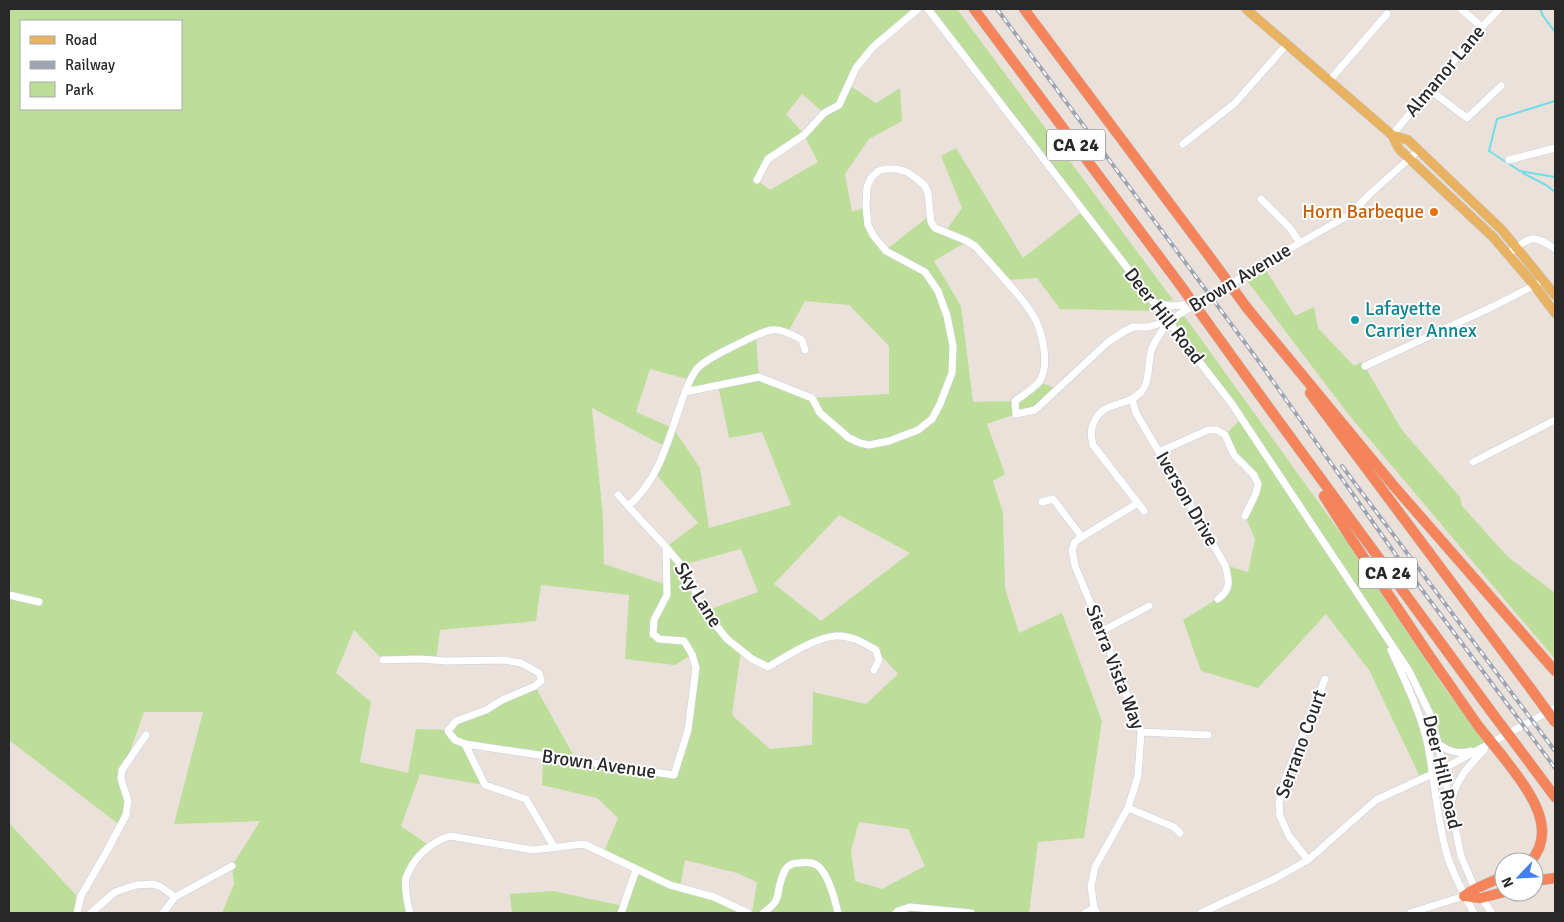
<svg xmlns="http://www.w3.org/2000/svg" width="1564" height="922" font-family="Signika,sans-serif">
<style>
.green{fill:#bcde99;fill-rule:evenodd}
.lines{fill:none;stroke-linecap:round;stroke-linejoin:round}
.stream{stroke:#72dce7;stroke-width:2}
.minor-casing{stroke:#c9cfda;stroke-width:8}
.major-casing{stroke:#c3c3c3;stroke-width:10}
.highway-casing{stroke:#c3c3c3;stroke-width:11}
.minor{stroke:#fff;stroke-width:7}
.major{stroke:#e9b261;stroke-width:9}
.highway{stroke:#f5845a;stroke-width:10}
.rail-casing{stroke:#9ea4b2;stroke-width:4}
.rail{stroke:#fff;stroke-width:2;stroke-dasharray:5.5;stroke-linecap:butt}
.highway-bridge-casing{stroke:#c3c3c3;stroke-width:11;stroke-linecap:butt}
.highway-bridge{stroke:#f5845a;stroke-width:10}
.food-dot{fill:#e8710a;stroke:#fff;stroke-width:2}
.culture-dot{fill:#0f9aa8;stroke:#fff;stroke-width:2}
.labels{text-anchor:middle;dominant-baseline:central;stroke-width:4;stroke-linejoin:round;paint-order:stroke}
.shield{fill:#fff;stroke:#686868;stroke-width:1}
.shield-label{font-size:18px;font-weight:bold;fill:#282828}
.street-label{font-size:19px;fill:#282828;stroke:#fff}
.food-label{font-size:19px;fill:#c56008;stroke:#fff;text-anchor:end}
.culture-label{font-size:19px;fill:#0d838f;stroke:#fff;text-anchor:start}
</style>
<rect width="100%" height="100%" fill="#eae1da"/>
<path class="green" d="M9,9H918L873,47L849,85L876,103L900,88L902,121L869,139L845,174L852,212L866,207L868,224L886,250L930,215L931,222L945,232L962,208L941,156L956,148L1023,258L1083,211L928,9H957L1173,300L1155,303L1160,311L1060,309L1037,278L1004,280L968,241L934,261L961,306L973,402L1015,401L1039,382L1058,389L1035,410L1016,414L987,424L1005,474L993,481L1003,513L1005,588L1019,633L1062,613L1102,721L1084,838L1038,842L1029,913H752L757,882L737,873L685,860L680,887L748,913H512L510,894L553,891L623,906L636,870L603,854L618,818L597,798L542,785L543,756L466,744L485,785L420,774L401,826L430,846C404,869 405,878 409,911L403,913H222L234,884L232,866L260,821L174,824L203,712H144L127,760L122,770L128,801L121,826L9,740ZM21,21H181V109H21ZM802,94L824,113L804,134L786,114ZM804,135L818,162L770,190L757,180L768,159ZM805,301L849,305L889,346V394L812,398L759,377L756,336L770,329L788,332ZM650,369L691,380L685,392L718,385L729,438L762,432L791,505L709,528L700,468L673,428L636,412ZM592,408L666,447L655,473L698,523L666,547L667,585L604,564L603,517ZM839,515L910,553L821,621L774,584ZM741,549L758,592L705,611L691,577L682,565ZM541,585L629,595L625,659L675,665L692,654C701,689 685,741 674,775L576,760L535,686L456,721L448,730L416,729L408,773L360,762L371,702L336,673L354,630L383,660L436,661L440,630L536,621ZM851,638L876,650L898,674L866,704L813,692L812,745L770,749L732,715L741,651L768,667L820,640ZM859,822L908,829L925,866L882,889L855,881L851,850Z
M1265,269L1295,316L1314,307L1318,328L1354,366L1362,362L1402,430L1460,497L1462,506L1508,557L1555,593V659L1349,415L1248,282Z
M1177,315L1185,317L1347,542L1445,689L1488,746L1466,753L1438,743L1430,714L1386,637L1420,719L1432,774L1421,779L1369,670L1326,614L1258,688L1201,671L1183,620L1225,594V565L1248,572L1255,539L1245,516L1258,484L1225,435L1241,419L1168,321Z
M9,823L76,895L74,913H9Z"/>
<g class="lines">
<path class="stream" d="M1540,9L1543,16L1555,32
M1555,101L1497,119L1489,151L1520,171L1555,177
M1523,173L1546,185L1555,192"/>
<g class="minor-casing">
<path id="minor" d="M928,9L1232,404L1409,671L1430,714L1438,743L1461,856L1475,889L1492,913
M1461,9L1482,27
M1329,81L1387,14
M1430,90L1467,118L1501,86
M1392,135L1482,27L1499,9
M1183,144L1235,103L1287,44
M1509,160L1555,148
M757,180L768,159L804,135L824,113L839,105L856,68L873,47L918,9
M1261,199L1290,228L1300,243
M1508,254C1530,238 1531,232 1555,249
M1154,303L1171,306L1192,304
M805,350L802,340C775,325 772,328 746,340C733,347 704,359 696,370C688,381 684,396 679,409C667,444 658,481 628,506L666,547L691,577L699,604L727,639L752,659L768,667C785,657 816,637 836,636C851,635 864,643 876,650L879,660L874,670
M1365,366L1494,306L1537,284
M685,392L759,377L812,398L820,413L849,438L860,443L869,445L889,441L918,430L932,419L940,404L952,373L953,346L947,316L938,291L925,272L886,251L873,235L868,225L866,207L867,187L871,178L878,171L885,169H897L907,172L917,179L925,186L928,193L931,222L935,228L967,241L976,247C994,268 1016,290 1031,312C1042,328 1051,365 1039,382C1033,389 1022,396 1015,401L1016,414L1035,410L1108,342L1123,332L1133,327H1148L1168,321L1282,253L1349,215L1372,192L1418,151
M1132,399L1136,413L1225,565C1229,580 1232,589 1218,599
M1159,452L1208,430H1217L1225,435L1234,455L1254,475L1258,484L1256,493L1245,516
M1473,462L1555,420
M618,495L628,506
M1042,502L1053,499L1082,537
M1144,511L1093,445C1091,437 1090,430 1094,422C1104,400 1126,408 1141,392C1151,381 1147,361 1152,348C1156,339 1163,330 1168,321
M9,595L39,602
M1102,631L1149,606
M1391,650C1404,678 1422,716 1428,746C1435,783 1437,822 1448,858C1455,878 1464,895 1474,913
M383,660L420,659L447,661L504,660L521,663L539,673L541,681L535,686L502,700L486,710L456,721L448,731L455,740L465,744L674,775L688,730L696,668L692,654L684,641L659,639L653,634L654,620L667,595L666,547
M1141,732L1208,735
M1438,743C1448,752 1458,755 1471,751
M465,744L485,785L526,799L554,847
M1451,803C1456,779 1468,767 1484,750
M1128,808L1174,827L1180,833
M1308,860L1289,836L1280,816L1279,802L1285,779L1325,679
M77,913L81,896L107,851L126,815L128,801L121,779L122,770L146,735
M91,913L115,892L136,885L153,884L161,887L175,897
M163,913L175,897L232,866
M410,913C408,907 404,885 406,878C413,858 430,842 450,836L533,850L584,844L670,885L714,897L748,913
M621,913L636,870
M763,913C783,899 775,896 782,877C783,875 784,872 785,870C788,865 794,863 799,863C805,862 813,862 818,866C829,875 835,900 838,913
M896,913L898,911L910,907L971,913
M1085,913L1094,908
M1097,913L1094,908L1091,886L1095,867L1128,808L1138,776L1141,732L1102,631L1075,566L1072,550L1075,542L1082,537L1138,503
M1201,913L1276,878L1308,860L1376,800L1443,769L1555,708
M1410,913L1464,896"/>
</g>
<g class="major-casing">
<path id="major" d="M1246,9L1392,135L1408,140L1502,230L1555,295
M1392,135L1399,149L1493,237L1534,285L1555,313"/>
</g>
<g class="highway-casing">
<path id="highway" d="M974,9L1178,282
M1024,9L1212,260
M1247,308L1393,485L1555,671
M1310,393L1531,689
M1272,412L1490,710
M1324,496L1352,540L1429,655L1479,727
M1504,758C1525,786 1561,828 1530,862
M1526,758L1555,797
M1534,881L1555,878
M1464,896L1475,889L1504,876
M1464,896L1481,898L1504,892"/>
</g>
<use href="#minor" class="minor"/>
<use href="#major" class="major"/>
<use href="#highway" class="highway"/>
<g class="rail-casing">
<path id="rail" d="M997,9L1260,363L1396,555L1555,768
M1342,466L1555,751"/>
</g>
<use href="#rail" class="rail"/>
<g class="highway-bridge-casing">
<path id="highway-bridge" d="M1212,260L1247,308
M1178,282L1272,412
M1531,689L1555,722
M1490,710L1526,758
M1479,727L1504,758"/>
</g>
<use href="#highway-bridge" class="highway-bridge"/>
</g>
<circle class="food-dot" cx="1434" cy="212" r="5"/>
<circle class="culture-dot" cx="1355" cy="320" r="5"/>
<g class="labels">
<g class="shield">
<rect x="1047" y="129.5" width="58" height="31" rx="4"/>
<rect x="1359" y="557.5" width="58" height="31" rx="4"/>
</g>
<g class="shield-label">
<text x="1076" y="145">CA 24</text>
<text x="1388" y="573">CA 24</text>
</g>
<g class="street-label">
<text transform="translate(1445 71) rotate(-50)">Almanor Lane</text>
<text transform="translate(1240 278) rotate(-31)">Brown Avenue</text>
<text transform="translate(1164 316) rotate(52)">Deer Hill Road</text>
<text transform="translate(1187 499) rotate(60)">Iverson Drive</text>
<text transform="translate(698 595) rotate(58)">Sky Lane</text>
<text transform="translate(1115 667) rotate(69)">Sierra Vista Way</text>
<text transform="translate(1301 744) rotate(-70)">Serrano Court</text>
<text transform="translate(599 764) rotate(8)">Brown Avenue</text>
<text transform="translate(1442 772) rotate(77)">Deer Hill Road</text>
</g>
<g class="food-label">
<text x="1424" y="212">Horn Barbeque</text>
</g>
<g class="culture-label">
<text x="1365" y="309">Lafayette<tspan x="1365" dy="22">Carrier Annex</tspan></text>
</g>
</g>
<rect width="1564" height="922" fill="none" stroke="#282828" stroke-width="20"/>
<rect x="20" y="20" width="162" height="90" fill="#ffffff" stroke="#a9a9a9"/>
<rect x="30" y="36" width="25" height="8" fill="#e9b261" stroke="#a9a9a9"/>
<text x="65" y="45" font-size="15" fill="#282828">Road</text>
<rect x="30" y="61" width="25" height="8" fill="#9ea4b2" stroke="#a9a9a9"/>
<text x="65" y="70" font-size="15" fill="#282828">Railway</text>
<rect x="30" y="82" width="25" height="15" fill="#bcde99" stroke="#a9a9a9"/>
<text x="65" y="95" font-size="15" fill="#282828">Park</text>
<g transform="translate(1519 877) rotate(245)"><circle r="24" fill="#ffffff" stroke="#a9a9a9"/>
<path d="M0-4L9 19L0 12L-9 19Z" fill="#427ff0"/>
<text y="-8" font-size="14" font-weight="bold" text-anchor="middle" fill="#282828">N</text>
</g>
</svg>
